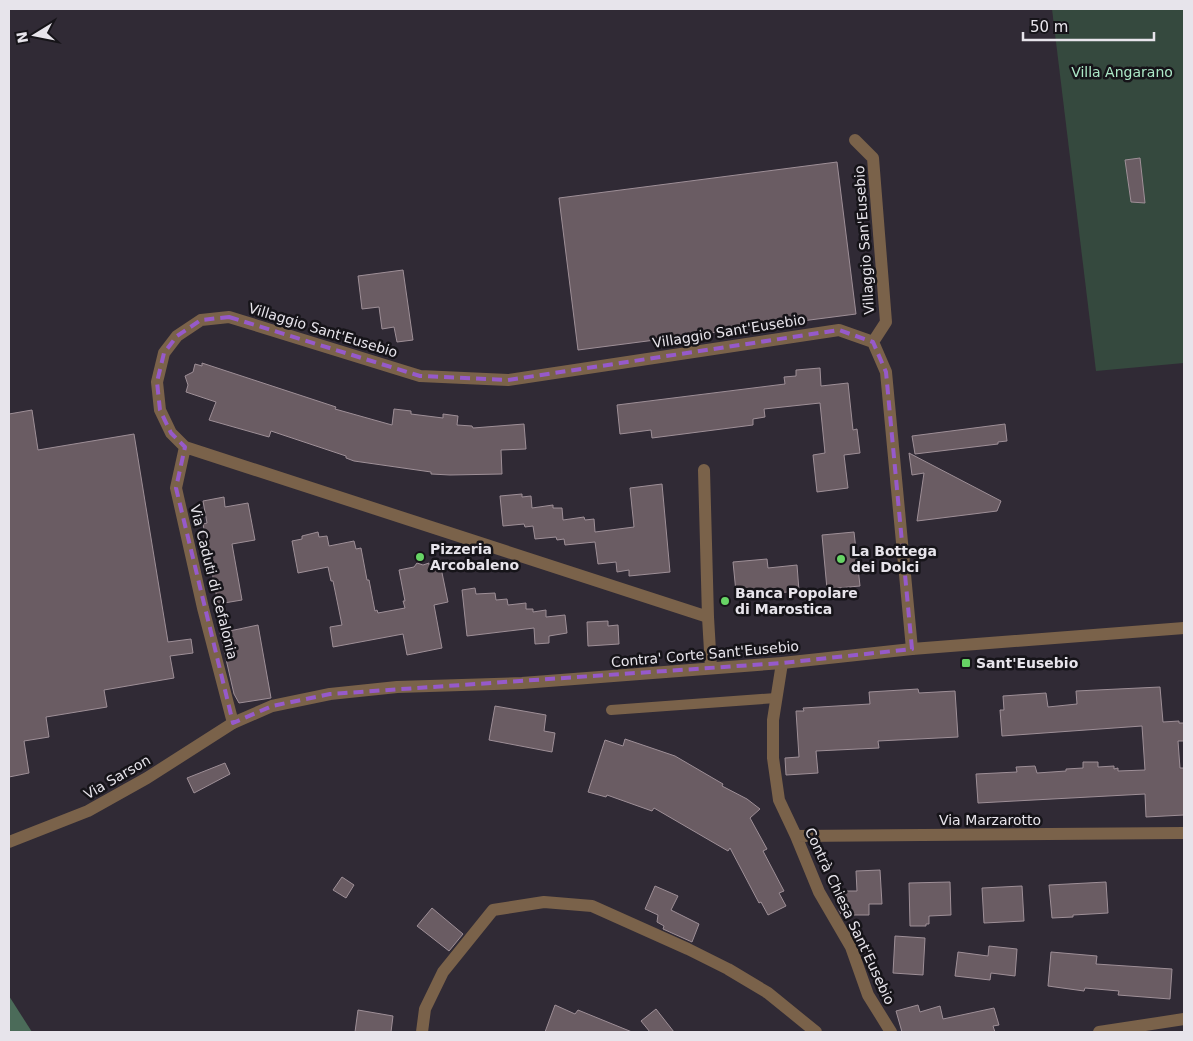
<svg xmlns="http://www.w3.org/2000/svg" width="1193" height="1041" font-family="'DejaVu Sans',sans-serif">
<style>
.green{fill:#35493e}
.forest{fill:#4b6b59}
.building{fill:#6a5c63;stroke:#9e8f97}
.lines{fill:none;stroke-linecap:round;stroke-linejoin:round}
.service{stroke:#7a624a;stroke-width:10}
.minor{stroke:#7a624a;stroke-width:12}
.tertiary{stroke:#7a624a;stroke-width:12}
.marked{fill:none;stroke:#965aca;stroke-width:4;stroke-dasharray:10 6;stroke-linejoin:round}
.poi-dot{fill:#67d465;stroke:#161419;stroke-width:2}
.labels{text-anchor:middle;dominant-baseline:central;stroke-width:5;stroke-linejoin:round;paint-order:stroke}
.park-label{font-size:14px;fill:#ace8c7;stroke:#161419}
.street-label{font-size:14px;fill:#e7e4eb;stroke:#161419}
.poi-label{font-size:14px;font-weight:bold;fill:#e7e4eb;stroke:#161419;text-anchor:start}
</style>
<rect width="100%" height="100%" fill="#302a35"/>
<path class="green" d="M1052,9H1184V363L1096,371Z"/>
<path class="forest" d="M9,996L32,1032H9Z"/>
<path class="building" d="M1140,158L1145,203L1131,202L1125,160Z
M837,162L856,314L578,350L559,198Z
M403,270L413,340L397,342L394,327L382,329L379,307L362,309L358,276Z
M202,363L336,407L335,409L392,425L394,409L411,411V414L443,418V414L458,416L457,425L472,426L473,428L524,424L526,449L501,450L502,474L450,475L431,474V472L354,461L346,458V456L271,431L269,437L209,420L216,402L186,392L188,385L185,376L193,372L195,364L202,366Z
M820,368L821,386L848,383L853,430L857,429L860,453L844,455L848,488L817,492L813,455L825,453L820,403L764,409L765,417L753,419V425L652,438L651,430L620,434L617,405L785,384L784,377L796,376V370Z
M32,410L38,450L134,434L168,642L191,639L193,653L170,656L174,678L104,690L107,707L46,717L49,737L24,741L29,773L9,777V414Z
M1005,424L1007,441L998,442V444L915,454L912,436Z
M909,453L1001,501L997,511L917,521L924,473L912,475Z
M662,484L670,572L629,576V570L617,572L616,562L598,564L595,542L565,545L564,539L557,540L556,537L535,539L533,526L525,527L524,524L503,526L500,496L522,494V497L531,496L532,508L553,505V508H562L563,520L584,517L585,520L594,519L595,532L634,527L630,488Z
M224,497L225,507L248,503L255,540L232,544L242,600L218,604L203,524L207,523L203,501Z
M318,532L319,537L327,536L329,546L354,541L356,549L361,548L367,580H369L375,611L377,610L378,613L405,608L403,601H405L399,570L414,567L417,563L423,565L429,563V565L440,563L448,602L434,605L442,648L407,655L403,634L333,647L330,627L342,625L333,581H331L328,567L298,573L292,541L302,539V536Z
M854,532L860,586L827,589L822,535Z
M767,559L768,568L797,565L799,591L765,594V590L736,592L733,562Z
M475,588L476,594L495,593L496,600L507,599L508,605L526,603V609H533V612L546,610V617L565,615L567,633L549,636V643L535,644L534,628L467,636L462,590Z
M608,621V626L618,625L619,644L588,646L587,622Z
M258,625L271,698L239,703L234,694L220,633Z
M1160,687L1163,722L1179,721V723H1184V741H1178L1180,768H1184V815L1146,817L1145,794L978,803L976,774L1017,772L1016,767L1035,766L1037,773L1066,771V769L1083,768V762H1098V767L1114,766V769L1118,768V771L1145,770L1142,726L1002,736L1000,710H1004L1003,696L1046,693L1048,707L1077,704L1076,691Z
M918,689L919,693L955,691L958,737L878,741L879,748L816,751L818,773L786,775L785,758L799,757L796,711H804L803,708L870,704L869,692Z
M495,706L546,715L544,731L555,733L552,752L489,740Z
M625,739L675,756L723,784L722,786L747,799L760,809L750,818L767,849L763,851L784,891L779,893L786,906L768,915L761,902L759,903L730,848L728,851L654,808L652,811L607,795L606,797L588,792L605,740L623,746Z
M225,763L230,774L194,793L187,778Z
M880,870L882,904H869V915H850V914H841L839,910L838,891H857L856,871Z
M342,877L354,885L346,898L333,890Z
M950,882L951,915L929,916V924H926V926H910L909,883Z
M1106,882L1108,913L1073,915V917L1052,918L1049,885Z
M655,886L678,896L671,910L699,924L692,942L663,929L664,926L657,922L658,915L645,909Z
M1022,886L1024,921L984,923L982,888Z
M432,908L463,934L449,951L417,926Z
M895,936L925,938L923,975L893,973Z
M989,946L1017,949L1015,976L991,973L990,980L955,976L958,952L988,956Z
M1051,952L1097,956L1096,964L1172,969L1170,999L1118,995L1119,991L1085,988L1084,991L1048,986Z
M555,1005L575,1014L578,1010L632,1032H545Z
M918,1005L920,1012L940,1006L943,1019L994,1008L999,1025L993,1026L995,1032H902L896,1011Z
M656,1009L674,1032H650L641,1021Z
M358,1010L393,1016L391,1032H355Z"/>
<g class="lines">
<path class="service" d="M611,710L776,698"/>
<path class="minor" d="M855,140L873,158L886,322L873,342
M185,447L176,488L203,608L233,723
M704,470L708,617
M782,663L773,720V758L779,800L796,836L819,892L851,947L868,995L891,1032
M711,668L708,617L185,447L171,433L160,410L157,382L164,353L177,336L201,320L229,317L420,376L508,380L839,330L873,342L886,372L912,649
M796,836L1184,833
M422,1032L425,1009L443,972L493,910L544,902L592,906L688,949L728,969L768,993L816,1032
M1099,1032L1184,1019"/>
<path class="tertiary" d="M9,842L88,811L147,778L233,723L272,706L330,694L397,687L522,683L782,663L912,649L1184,628"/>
</g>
<path class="marked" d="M229,317L420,376L508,380L839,330L873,342L886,372L912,649L782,663L330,694L272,706L233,723L176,488L185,447L171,433L160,410L157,382L164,353L177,336L201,320Z"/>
<g class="poi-dot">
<circle cx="420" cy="557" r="5"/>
<circle cx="841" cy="559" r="5"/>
<circle cx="725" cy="601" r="5"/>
<rect x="961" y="658" width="10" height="10" rx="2.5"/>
</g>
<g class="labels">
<g class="park-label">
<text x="1122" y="72">Villa Angarano</text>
</g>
<g class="street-label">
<text transform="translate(864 240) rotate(-94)">Villaggio San'Eusebio</text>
<text transform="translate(323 330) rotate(17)">Villaggio Sant'Eusebio</text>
<text transform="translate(729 331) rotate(-9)">Villaggio Sant'Eusebio</text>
<text transform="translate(214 582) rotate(76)">Via Caduti di Cefalonia</text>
<text transform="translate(705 654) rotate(-5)">Contra' Corte Sant'Eusebio</text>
<text transform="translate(117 777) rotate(-30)">Via Sarson</text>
<text x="990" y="820">Via Marzarotto</text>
<text transform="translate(850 916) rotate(65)">Contrà Chiesa Sant'Eusebio</text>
</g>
<g class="poi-label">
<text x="430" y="549">Pizzeria<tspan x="430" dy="16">Arcobaleno</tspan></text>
<text x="851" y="551">La Bottega<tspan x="851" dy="16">dei Dolci</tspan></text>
<text x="735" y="593">Banca Popolare<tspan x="735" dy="16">di Marostica</tspan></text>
<text x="976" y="663">Sant'Eusebio</text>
</g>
</g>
<rect width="1193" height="1041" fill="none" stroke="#e7e4eb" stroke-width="20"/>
<g transform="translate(35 35) rotate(260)" stroke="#161419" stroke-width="4" paint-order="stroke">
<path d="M0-4L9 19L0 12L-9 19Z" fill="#e7e4eb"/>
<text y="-8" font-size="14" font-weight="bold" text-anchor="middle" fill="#e7e4eb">N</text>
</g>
<path d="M1023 32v8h131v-8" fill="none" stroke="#e7e4eb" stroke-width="2.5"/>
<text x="1030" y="32" font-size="15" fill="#e7e4eb" stroke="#161419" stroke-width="4" paint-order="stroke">50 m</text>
</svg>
